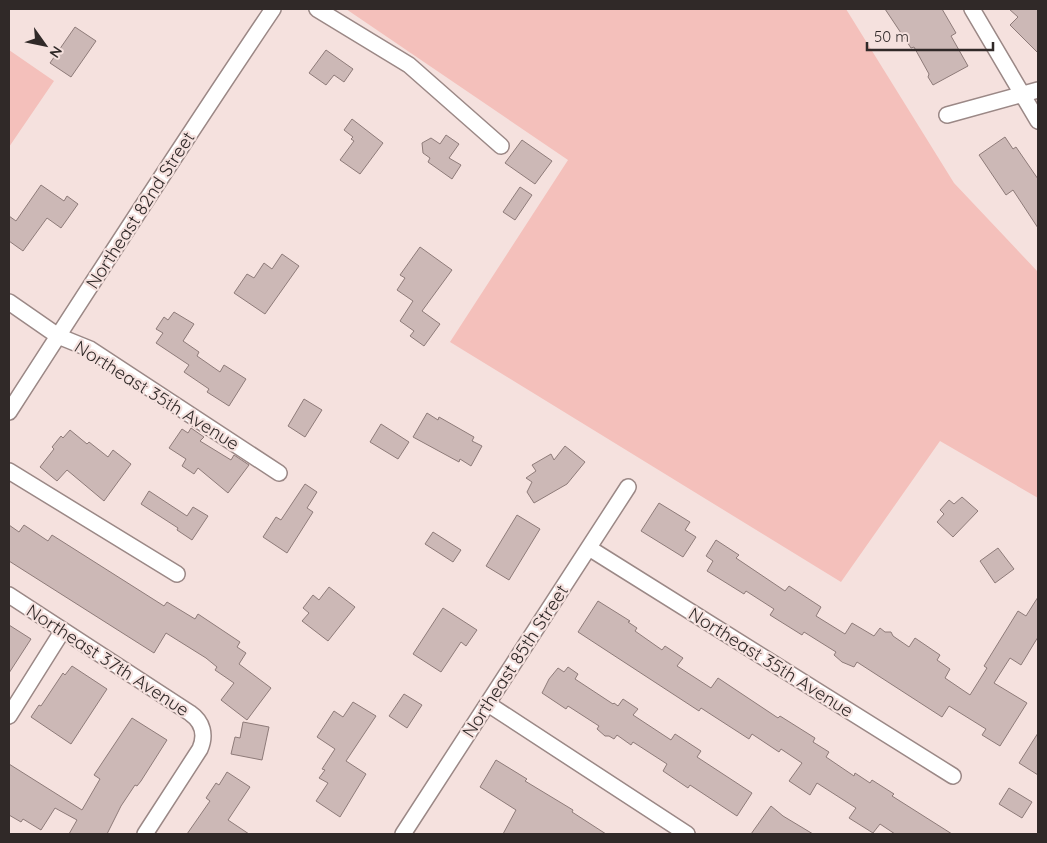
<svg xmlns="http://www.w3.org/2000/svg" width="1047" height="843" font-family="Quicksand,sans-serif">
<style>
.green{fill:#f4c0bb}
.building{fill:#ccb8b6;stroke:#8e7b79}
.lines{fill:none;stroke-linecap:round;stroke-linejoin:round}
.minor-casing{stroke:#9b8886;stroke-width:18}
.minor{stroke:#fff;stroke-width:15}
.labels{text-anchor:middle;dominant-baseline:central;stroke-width:4.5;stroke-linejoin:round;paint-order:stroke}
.street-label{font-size:18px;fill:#302928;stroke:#f5e1de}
</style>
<rect width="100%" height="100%" fill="#f5e1de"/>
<path class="green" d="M346,9H846L954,183L1038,272V498L940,441L841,582L450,342L568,160Z
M9,50L54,81L9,147Z"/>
<path class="building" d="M885,9H942L956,33L951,36L968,66L933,85L928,77L929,74L914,47L911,48Z
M1009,9H1038V53L1010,25L1018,17Z
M75,27L96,41L71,77L50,63Z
M326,50L353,69L344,82L334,75L326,85L309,73Z
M352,119L383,143L360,174L340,160L354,141L351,139L353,137L344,130Z
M446,135L459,144L449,158L461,165L452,179L428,162L430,158L423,153L422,143L431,138L440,144Z
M1005,137L1013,149L1016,147L1038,179V228L1013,190L1006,195L979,155Z
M522,140L552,161L535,184L505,163Z
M41,185L64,201L67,196L78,204L61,228L47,218L23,251L9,241V216L16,221Z
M520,187L532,195L515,220L503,212Z
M420,247L452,270L422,311L440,324L424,346L410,336L414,331L400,321L413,301L397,290L405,278L400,275Z
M282,254L299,266L265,314L234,293L247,274L254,278L264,263L272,269Z
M174,312L194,324L183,341L199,352L197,356L220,372L224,365L246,379L229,406L207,392L209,389L184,372L189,365L156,343L163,333L156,329L164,317L168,320Z
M304,399L322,410L305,437L288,426Z
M427,413L438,420L439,417L474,437L472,441L482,446L471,466L460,459L459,462L413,437Z
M381,424L409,442L398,459L370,442Z
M191,428L204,437L200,441L231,460L234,455L249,465L228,493L198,468L194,474L182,466L186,459L169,448L182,429L188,433Z
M70,430L87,444L89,442L108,457L113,450L131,464L104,501L67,470L57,481L40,467L54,449L52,447L61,436L63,438Z
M565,446L585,462L567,484L534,503L527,492L532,482L526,478L536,471L532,465L551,454L554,460Z
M305,484L317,492L307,508L313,512L287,553L263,537L276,517L281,520Z
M149,491L187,516L193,507L208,516L192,540L177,530L178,528L141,504Z
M962,497L978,511L953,537L937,522L944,514L940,510L949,500L954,504Z
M659,503L690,522L685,530L696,537L683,557L641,531Z
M517,515L540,529L509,580L486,566Z
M9,525L19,532L24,525L48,541L52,535L164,606L167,602L195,619L198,614L240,642L237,647L246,653L239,664L271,688L247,720L221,700L234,683L215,670L217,667L206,658L166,633L154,653L9,561Z
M433,532L461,550L453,562L425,544Z
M716,540L739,555L736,558L785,591L789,586L821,607L816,616L845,634L852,623L874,636L880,628L885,632H891L893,636L909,647L915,638L940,655L937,660L950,669L945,678L970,695L987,668L984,666L1018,611L1026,616L1038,597V637L1021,665L1010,658L994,683L1027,703L1000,746L982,735L986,729L949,706L942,717L857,662L854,667L842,662L834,655L836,652L804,632L802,635L770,615L774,609L746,591L744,594L707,571L713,561L706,556Z
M998,548L1014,569L995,583L980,561Z
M329,587L355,607L328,641L302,621L309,613L303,608L313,595L319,600Z
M598,601L630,621L628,622L637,628L635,631L662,650L665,646L683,658L677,666L711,688L718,678L778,718L780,716L815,738L813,742L829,752L826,757L854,776L855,773L870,783L872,780L894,794L892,796L952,834H895L880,824L873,833L849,818L856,808L817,783L810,795L789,781L802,763L781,749L779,752L752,734L749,739L701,708L699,711L578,632Z
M443,608L477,630L466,646L461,642L441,672L413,654Z
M9,625L31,639L9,673Z
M72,666L107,689L71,744L31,717L39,705L41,706L63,673L65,675Z
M568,667L578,674L575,679L613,704L614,703L618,706L623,699L638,709L633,715L671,740L675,734L701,751L697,757L752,793L737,816L690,785L688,788L663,771L667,764L633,742L631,745L617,735L614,739L609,736H605L597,729L599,726L568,706L566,709L542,693L549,679L558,668L564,672Z
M404,694L422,705L407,728L389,716Z
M353,702L376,716L346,761L366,774L340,817L316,801L328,783L319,778L325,770L322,769L335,749L317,737L334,711L343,717Z
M132,718L167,740L141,781L137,786L135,785L121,806L107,834H69L77,820L55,808L41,830L23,819L21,822L9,815V764L82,810L100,779L94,775Z
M243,722L269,727L262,760L231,754L235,737L240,738Z
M1038,733V775L1019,763Z
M496,760L527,779L525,781L573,810L572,812L606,834H503L516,810L480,787Z
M227,772L250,787L228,820L249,834H187L210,801L206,798L216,783L219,785Z
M1009,788L1032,802L1022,818L999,804Z
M771,806L783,816L813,834H751Z"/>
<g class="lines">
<g class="minor-casing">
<path id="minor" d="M317,9L409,65L501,146
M972,9L1038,121
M947,115L1038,90
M9,302L58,336L90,349L279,473
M9,412C96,277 183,142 273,9
M9,471L177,574
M589,548L953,776
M9,595L190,713C203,722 206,735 200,749L145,834
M488,704L687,834
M9,716L63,630
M403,834L628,487"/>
</g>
<use href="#minor" class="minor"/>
</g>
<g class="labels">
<g class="street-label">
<text transform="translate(140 210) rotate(-57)">Northeast 82nd Street</text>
<text transform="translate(157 395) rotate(32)">Northeast 35th Avenue</text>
<text transform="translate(108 660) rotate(33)">Northeast 37th Avenue</text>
<text transform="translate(515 661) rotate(-57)">Northeast 85th Street</text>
<text transform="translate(771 662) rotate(32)">Northeast 35th Avenue</text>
</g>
</g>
<rect width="1047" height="843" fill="none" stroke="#302928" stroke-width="20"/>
<g transform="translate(45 45) rotate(123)" stroke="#f5e1de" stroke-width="4" paint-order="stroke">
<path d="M0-4L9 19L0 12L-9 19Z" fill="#302928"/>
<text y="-8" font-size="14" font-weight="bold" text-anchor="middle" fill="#302928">N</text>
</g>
<path d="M867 42v8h126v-8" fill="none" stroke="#302928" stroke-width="2.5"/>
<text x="874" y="42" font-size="15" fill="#302928" stroke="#f5e1de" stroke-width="4" paint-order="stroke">50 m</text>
</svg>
